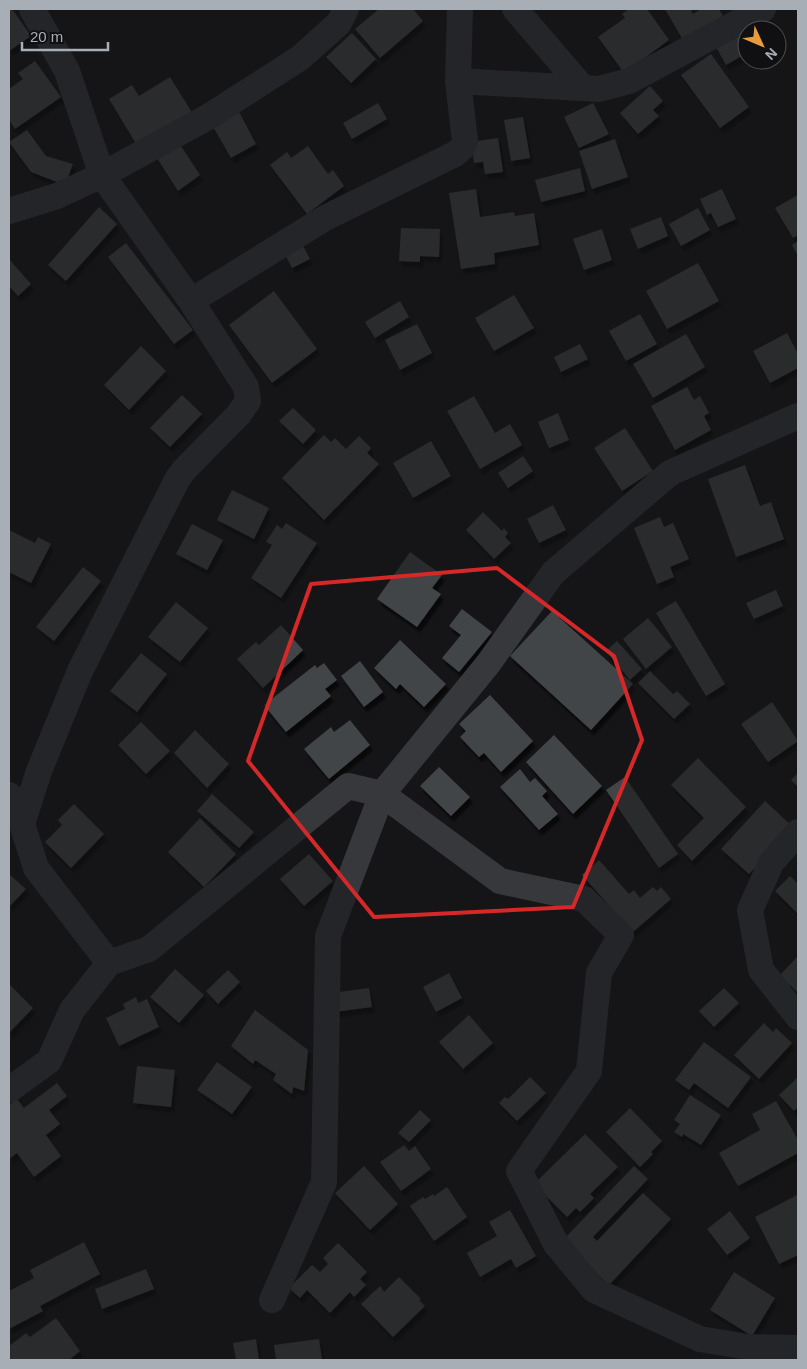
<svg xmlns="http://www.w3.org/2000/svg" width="807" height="1369" font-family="Arial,sans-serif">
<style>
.building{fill:#424447;filter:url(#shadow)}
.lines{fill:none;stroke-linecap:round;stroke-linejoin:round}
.minor{stroke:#36383c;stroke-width:26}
.marked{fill:none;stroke:#d62828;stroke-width:4;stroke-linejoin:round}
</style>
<defs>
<filter id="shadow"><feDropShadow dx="3" dy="5.5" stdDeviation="1" flood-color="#0009"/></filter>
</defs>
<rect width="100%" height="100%" fill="#151517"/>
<path class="building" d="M9,9H12L31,36L9,51Z
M379,9H413L423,21L380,58L355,29Z
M629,9H647L669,40L624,73L598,37L625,18L622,14Z
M665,9H690L693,14L701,9H719L723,16L683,40Z
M747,30V53L726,65L716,47Z
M352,33L376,59L351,83L326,57Z
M711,54L749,107L720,128L681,75Z
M35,61L61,97L15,129L9,120V89L23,79L18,73Z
M170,77L193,114L138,147L109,99L132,85L139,96Z
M650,86L663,101L653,110L659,116L638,134L620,113Z
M378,103L387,119L352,139L343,123Z
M593,103L609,134L579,148L564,117Z
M238,110L256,144L231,158L212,125Z
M523,117L530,158L511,161L504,120Z
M27,130L46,156L73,164L65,185L31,172L9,142Z
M498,138L503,172L485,174L483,162L474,163L471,142Z
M615,139L628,177L592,189L579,151Z
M177,140L200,175L178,191L155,155Z
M308,146L328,174L333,170L344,186L307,214L270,165L287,152L291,158Z
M580,168L585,191L541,202L535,180Z
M476,189L480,217L514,212L515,216L534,213L539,245L494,253L495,264L461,269L449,193Z
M722,189L736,219L718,227L711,213L707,215L700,199Z
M798,195V235L793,238L775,208Z
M99,207L117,224L66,281L48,265Z
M698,208L710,230L681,246L669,224Z
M661,217L668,236L638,249L630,229Z
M401,228L440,229L439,257L420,256V262L399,261Z
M602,229L612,260L584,270L573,239Z
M798,241V256L792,245Z
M301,242L310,259L292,268L284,252Z
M126,243L193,330L174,344L108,257Z
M9,259L31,284L18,296L9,286Z
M698,263L719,301L667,329L646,291Z
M274,291L317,349L272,383L229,325Z
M514,295L534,328L494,351L475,318Z
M400,301L409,317L375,338L365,322Z
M640,314L657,344L626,361L609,331Z
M417,324L432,353L400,370L385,340Z
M787,333L798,354V368L770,383L753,351Z
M686,334L705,367L653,398L633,364Z
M580,344L588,359L561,372L554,357Z
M141,346L166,371L129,410L104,385Z
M687,387L694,400L700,396L709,413L704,416L711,430L675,450L651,406Z
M182,395L202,414L170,447L150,428Z
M474,396L495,433L510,424L522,445L480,469L447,411Z
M293,408L316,430L303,444L279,421Z
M558,413L569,440L549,448L538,422Z
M625,428L653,471L622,491L594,448Z
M324,435L331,442L335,438L346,449L359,436L371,448L367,453L379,464L324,520L282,478Z
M431,441L451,476L413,498L393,463Z
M523,456L533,471L508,488L498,473Z
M745,465L760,506L771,502L784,539L736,557L708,479Z
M232,490L269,508L254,539L217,520Z
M553,505L566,530L539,543L527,519Z
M483,512L502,531L504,528L508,533L505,537L511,543L494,559L466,530Z
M660,517L664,527L673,523L689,559L670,567L674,577L657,584L634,528Z
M286,523L317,543L281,598L251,578L272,545L266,542L277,525L282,529Z
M192,524L223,540L207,570L176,554Z
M9,530L35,543L38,537L51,544L31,583L9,572Z
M410,552L442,575L432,588L441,594L417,627L377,599Z
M83,567L101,581L54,641L36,627Z
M776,590L783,606L754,619L746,603Z
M676,601L725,684L706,696L656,613Z
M176,602L208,628L180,662L148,637Z
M462,609L492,632L459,672L442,658L461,635L449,626Z
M552,611L633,684L591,730L510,656Z
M648,618L672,647L646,669L623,639Z
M281,625L303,650L263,688L237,659L256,642L259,645Z
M400,640L446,684L424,707L400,684L396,689L374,668Z
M617,641L642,669L630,680L606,651Z
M141,653L167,674L137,712L110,691Z
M360,661L383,692L364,707L341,676Z
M324,663L337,680L325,689L331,696L286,732L264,705L315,665L317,668Z
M650,671L673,694L677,691L690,704L674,719L638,683Z
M490,695L533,741L501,772L484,753L479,757L460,737L466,731L459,724Z
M772,702L798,741L768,762L741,724Z
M350,720L370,745L329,779L304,749L331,727L334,732Z
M141,722L170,751L146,774L118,745Z
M195,730L229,764L207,788L174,753Z
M554,735L602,786L573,814L526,762Z
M698,758L746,807L692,861L677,845L704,818L671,785Z
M439,767L470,797L451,816L420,786Z
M520,769L530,782L535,778L547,791L542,796L558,814L539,830L500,787Z
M798,773V787L791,780Z
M625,777L678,854L659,868L606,790Z
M212,794L254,832L239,848L197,811Z
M765,801L793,827L749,874L721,849Z
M74,804L104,834L71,868L45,842L62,825L58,820Z
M200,818L236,854L204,887L168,852Z
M309,854L333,881L304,906L280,879Z
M599,860L629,894L634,890L640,898L653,887L657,891L661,887L671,899L633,932L582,875Z
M10,875L26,889L9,907V876Z
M790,876L798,884V914L775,891Z
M798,956V993L780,975Z
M175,969L204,995L179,1023L150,997Z
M228,970L240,982L218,1004L206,991Z
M449,973L462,998L436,1012L423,987Z
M9,984L33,1008L9,1033Z
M369,988L372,1007L334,1012L332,993Z
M724,988L739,1003L714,1027L699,1011Z
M136,997L138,1003L147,999L159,1027L119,1046L106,1018L125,1009L123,1004Z
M255,1010L308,1050L304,1091L293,1087L292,1094L273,1080L276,1074L255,1060L253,1064L231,1046Z
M469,1015L493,1043L463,1069L439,1042Z
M764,1023L773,1032L776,1028L792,1043L759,1079L734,1055Z
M704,1042L751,1077L728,1108L694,1083L689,1090L675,1080Z
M217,1062L252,1087L232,1114L197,1090Z
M137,1066L175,1070L171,1107L133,1103Z
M530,1077L546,1093L517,1121L499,1103L505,1097L508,1099Z
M798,1077V1107L794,1111L779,1095Z
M57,1083L67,1096L49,1110L60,1124L46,1135L61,1156L34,1177L17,1153L9,1159V1105L17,1099L24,1108Z
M690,1095L721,1115L701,1145L683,1134L682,1137L674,1132L680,1124L674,1120Z
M776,1101L798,1140V1153L738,1186L719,1153L760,1130L752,1114Z
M630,1108L662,1141L651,1152L653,1154L640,1167L606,1132Z
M420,1110L431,1120L409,1142L398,1133Z
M585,1134L618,1167L590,1194L594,1198L580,1212L576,1208L567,1217L534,1184Z
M404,1145L409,1151L415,1146L431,1169L401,1191L380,1162Z
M364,1166L398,1204L370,1230L335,1193Z
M634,1166L648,1179L593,1237L597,1241L643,1193L671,1219L609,1285L562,1241Z
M447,1187L467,1217L434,1241L410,1206L423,1197L425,1199L433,1194L434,1196Z
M797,1195L798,1255L779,1264L755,1217Z
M510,1210L536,1256L516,1268L511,1259L480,1277L467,1253L497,1236L489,1222Z
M730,1211L750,1238L727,1255L707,1229Z
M84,1242L100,1274L40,1306L43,1311L9,1329V1291L34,1278L30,1270Z
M338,1243L367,1272L360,1279L366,1285L354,1297L350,1292L330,1313L307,1290L300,1298L289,1288L312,1265L320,1272L328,1264L323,1258Z
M146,1269L154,1289L102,1309L95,1289Z
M734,1272L775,1298L752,1336L710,1310Z
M399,1277L421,1299L419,1300L425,1306L393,1337L361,1304L380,1286L384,1292Z
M56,1318L80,1351L69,1360H9V1346L26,1333L30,1337Z
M256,1339L259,1360H236L233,1343Z
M319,1339L322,1360H276L274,1345Z"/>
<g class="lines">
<path class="minor" d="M515,9L583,88
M458,81L599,89L629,81L763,9
M9,211L57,196L102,175L208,117L300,58L339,23L346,9
M191,301L325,218L455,154L462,148L465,141L458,81L460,9
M9,795L22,824L36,868L109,963L72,1010L49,1061L9,1090
M22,824L39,771L80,671L178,478L185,469L239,414L248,401L246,387L191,301L102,175L67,71L32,9
M798,832L771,863L750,910L761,970L798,1017
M109,963L149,949L348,786L382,794L500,881L584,899L621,935L599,973L589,1071L519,1171L556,1244L594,1290L700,1339L748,1347L798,1348
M272,1300L324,1182L328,936L382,794L488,664L553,573L670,473L798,416"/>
</g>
<path d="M0 0H807V1369H0ZM497,568L614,656L642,740L573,907L374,917L248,761L311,584Z" fill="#151517" fill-opacity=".55" fill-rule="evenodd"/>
<path class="marked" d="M497,568L614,656L642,740L573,907L374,917L248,761L311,584Z"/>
<rect width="807" height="1369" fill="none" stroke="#a8aeb6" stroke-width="20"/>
<g transform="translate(762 45) rotate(134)"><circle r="24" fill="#101012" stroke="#4d4f54"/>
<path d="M0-4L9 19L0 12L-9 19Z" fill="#e99b3b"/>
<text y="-8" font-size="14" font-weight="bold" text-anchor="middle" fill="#a8aeb6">N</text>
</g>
<path d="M22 42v8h86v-8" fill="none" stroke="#a8aeb6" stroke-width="2.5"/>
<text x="30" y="42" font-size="15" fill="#a8aeb6" stroke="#101012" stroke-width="4" paint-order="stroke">20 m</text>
</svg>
